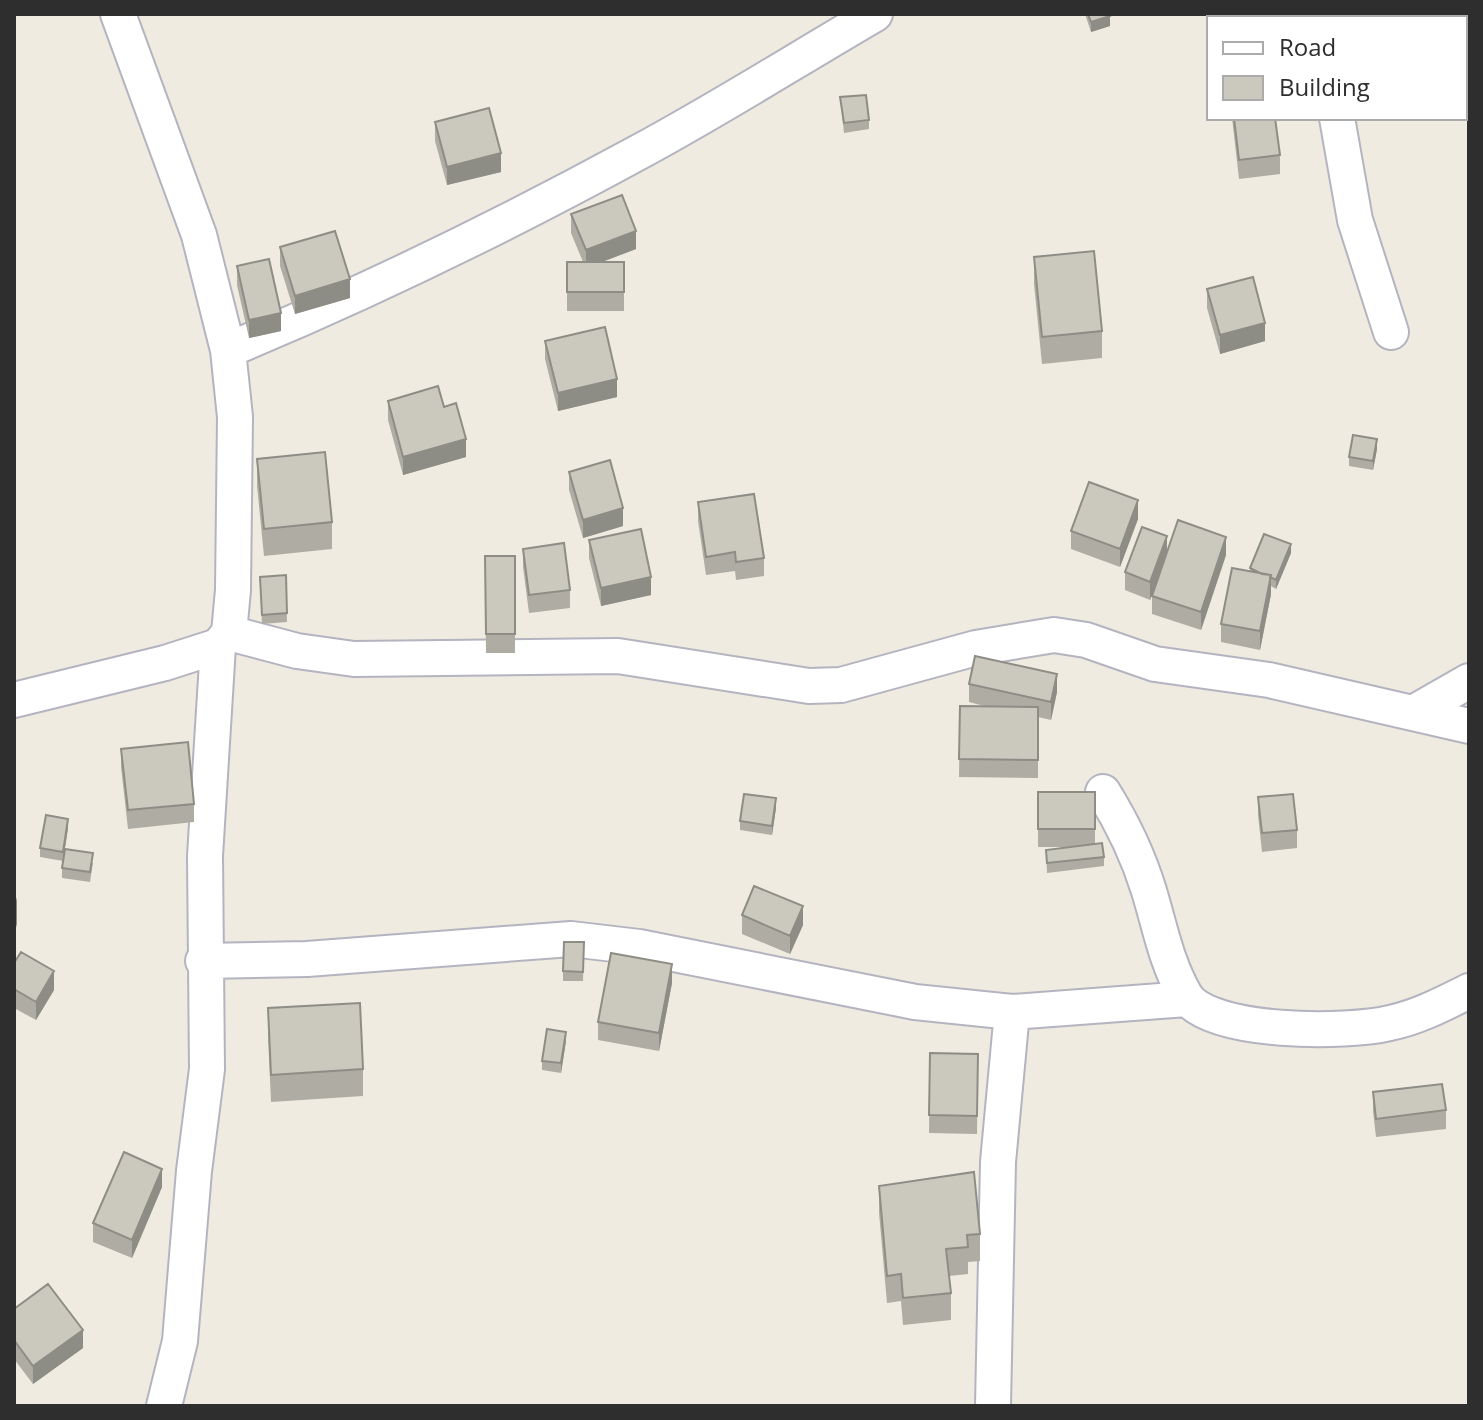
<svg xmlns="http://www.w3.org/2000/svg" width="1483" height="1420" font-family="'Open Sans',sans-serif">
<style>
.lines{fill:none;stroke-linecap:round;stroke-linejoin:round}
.minor-casing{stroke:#b4b4c1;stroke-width:38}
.minor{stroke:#fff;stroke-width:34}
.wall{fill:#afada3}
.shaded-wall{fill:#8e8d85}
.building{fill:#cbc9be;stroke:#8e8d85;stroke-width:2}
</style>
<rect width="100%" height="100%" fill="#efebe0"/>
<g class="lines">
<g class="minor-casing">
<path id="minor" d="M1329,14V18
M1337,118L1355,220L1391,332
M228,350C368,292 505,225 639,152C719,109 796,60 875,14
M229,633L297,651L354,659L618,656L809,686L841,685L976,648L1054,635L1086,640L1155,664L1269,680L1469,726
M14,700L165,663L218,646L229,633L233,590L235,417L228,350L199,235L118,14
M1413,713L1469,681
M1103,792C1123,824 1138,855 1149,891C1160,927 1166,962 1185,995C1209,1035 1349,1033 1390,1023C1418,1017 1443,1004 1469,991
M203,961L307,959L571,939L639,947L915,1002L1012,1012L1187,999
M164,1406L180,1341L194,1171L207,1069L205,856L218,646
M993,1406L998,1162L1012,1012"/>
</g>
<use href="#minor" class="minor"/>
</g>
<path class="wall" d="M1085,14H1109L1110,26L1091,32Z
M840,97L869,120V129L844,133Z
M1232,118H1275L1280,155V174L1239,179Z
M435,122L501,172L447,185L435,141Z
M571,214L636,249L602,262H624V311H567V262H583L571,233Z
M280,247L350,298L295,314L280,266Z
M1034,257L1102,331V358L1042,364L1034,284Z
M237,266L281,331L249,338L237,285Z
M1207,289L1265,341L1220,354L1207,308Z
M545,341L617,397L558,411L545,359Z
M388,401L444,407L466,457L403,475L388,420Z
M1377,449L1373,470L1349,466V457Z
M257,459L332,522V549L264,556L257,486Z
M569,472L623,526L583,538L569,490Z
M698,502L764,558V576L736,580L735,571L706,575L698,521Z
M1138,519L1120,567L1071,549V531Z
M589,540L651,595L601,606L589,558Z
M523,549L570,590V608L529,613L523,567Z
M1167,553L1226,555L1201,630L1152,614V596L1159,577L1150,600L1125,590V572Z
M1291,553L1276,589L1271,586V594L1260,650L1221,642V624L1250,571V568Z
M485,556H515V653H486Z
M286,575L287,622L262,624L260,586Z
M969,684L1057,692L1051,720L1038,717V778L959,777L960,706L988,707L969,702Z
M121,749L194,804V822L128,829L121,767Z
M1038,792H1095V844L1104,857V866L1047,873L1046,850L1065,847H1038Z
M1258,797L1297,830V848L1262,852L1258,815Z
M776,808L772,835L740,830V821Z
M68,828L63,861L40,857V848Z
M93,863L90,882L62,878V868Z
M742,915L803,925L790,954L742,934Z
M584,942L583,981H563V971Z
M14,963L54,990L36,1020L14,1008Z
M672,983L659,1051L598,1040V1022Z
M268,1008L363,1069V1096L271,1102L268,1035Z
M566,1041L561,1073L542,1070V1061Z
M930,1053L978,1054L977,1134L929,1133Z
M1373,1092L1446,1110V1129L1376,1137L1373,1111Z
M879,1186L980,1234V1261L968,1262V1274L949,1276L951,1293V1320L903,1325L901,1301L887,1303L879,1213Z
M162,1187L132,1258L93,1242V1223Z
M14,1309L83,1348L33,1384L14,1359Z"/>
<path class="shaded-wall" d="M1110,16V26L1091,32V22Z
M501,153V172L447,185V167Z
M636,231V249L586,268V250Z
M350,279V298L295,314V296Z
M281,313V331L249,338V320Z
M1265,323V341L1220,354V335Z
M617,379V397L558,411V393Z
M466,439V457L403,475V457Z
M1377,439V449L1373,470V461Z
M1138,500V519L1120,567V549Z
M623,508V526L583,538V520Z
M1167,536V554L1150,600V582Z
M1226,537V555L1201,630V612Z
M1291,544V553L1276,589V580Z
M1271,575V594L1260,650V631Z
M651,577V595L601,606V588Z
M1057,674V692L1051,720V702Z
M776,798V808L772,835V826Z
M68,819V828L63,861V852Z
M17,897V924L14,935V908Z
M803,906V925L790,954V936Z
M672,964V983L659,1051V1033Z
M54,971V990L36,1020V1002Z
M566,1032V1041L561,1073V1063Z
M162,1169V1187L132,1258V1240Z
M83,1330V1348L33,1384V1366Z"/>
<path class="building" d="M1088,14H1109L1110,16L1091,22Z
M1238,14H1328V18H1238Z
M866,95L869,120L844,123L840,97Z
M489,108L501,153L447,167L435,122Z
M1234,118H1275L1280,155L1239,160Z
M622,195L636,231L586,250L571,214Z
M335,231L350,279L295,296L280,247Z
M1094,251L1102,331L1042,337L1034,257Z
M269,259L281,313L249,320L237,266Z
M567,262H624V292H567Z
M1253,277L1265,323L1220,335L1207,289Z
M605,327L617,379L558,393L545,341Z
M438,386L444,407L456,403L466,439L403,457L388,401Z
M1353,435L1377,439L1373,461L1349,457Z
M325,452L332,522L264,529L257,459Z
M610,460L623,508L583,520L569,472Z
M1089,482L1138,500L1120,549L1071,531Z
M754,494L764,558L736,562L735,552L706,557L698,502Z
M1178,520L1226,537L1201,612L1152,596Z
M1142,527L1167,536L1150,582L1125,572Z
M641,529L651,577L601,588L589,540Z
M1264,534L1291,544L1276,580L1270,577L1271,575L1262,574L1250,568Z
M564,543L570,590L529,595L523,549Z
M485,556H515V634H486Z
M1232,568L1271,575L1260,631L1221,624Z
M286,575L287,613L262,615L260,577Z
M975,656L1057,674L1051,702L969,684Z
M960,706L1038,707V760L959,759Z
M188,742L194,804L128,810L121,749Z
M1038,792H1095V829H1038Z
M744,794L776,798L772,826L740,821Z
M1293,794L1297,830L1262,833L1258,797Z
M46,815L68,819L63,852L40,848Z
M1102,843L1104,857L1047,863L1046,850Z
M65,849L93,853L90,872L62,868Z
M754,886L803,906L790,936L742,915Z
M564,942H584L583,972L563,971Z
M21,952L54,971L36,1002L14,989V963Z
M611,953L672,964L659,1033L598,1022Z
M360,1003L363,1069L271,1075L268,1008Z
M547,1029L566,1032L561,1063L542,1061Z
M930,1053L978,1054L977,1116L929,1115Z
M1442,1084L1446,1110L1376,1119L1373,1092Z
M124,1152L162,1169L132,1240L93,1223Z
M974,1172L980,1234L967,1235L968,1247L946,1249L951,1293L903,1298L901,1274L887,1276L879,1186Z
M48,1284L83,1330L33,1366L14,1340V1309Z"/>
<rect width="1483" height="1420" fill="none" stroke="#2e2e2e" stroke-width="32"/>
<rect x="1207" y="16" width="260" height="104" fill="#ffffff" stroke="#ababab" stroke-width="2"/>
<rect x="1223" y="42" width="40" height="12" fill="#ffffff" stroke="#ababab" stroke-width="2"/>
<text x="1279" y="56" font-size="24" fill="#2e2e2e">Road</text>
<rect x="1223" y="76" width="40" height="24" fill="#cbc9be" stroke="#ababab" stroke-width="2"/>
<text x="1279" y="96" font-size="24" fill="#2e2e2e">Building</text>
</svg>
